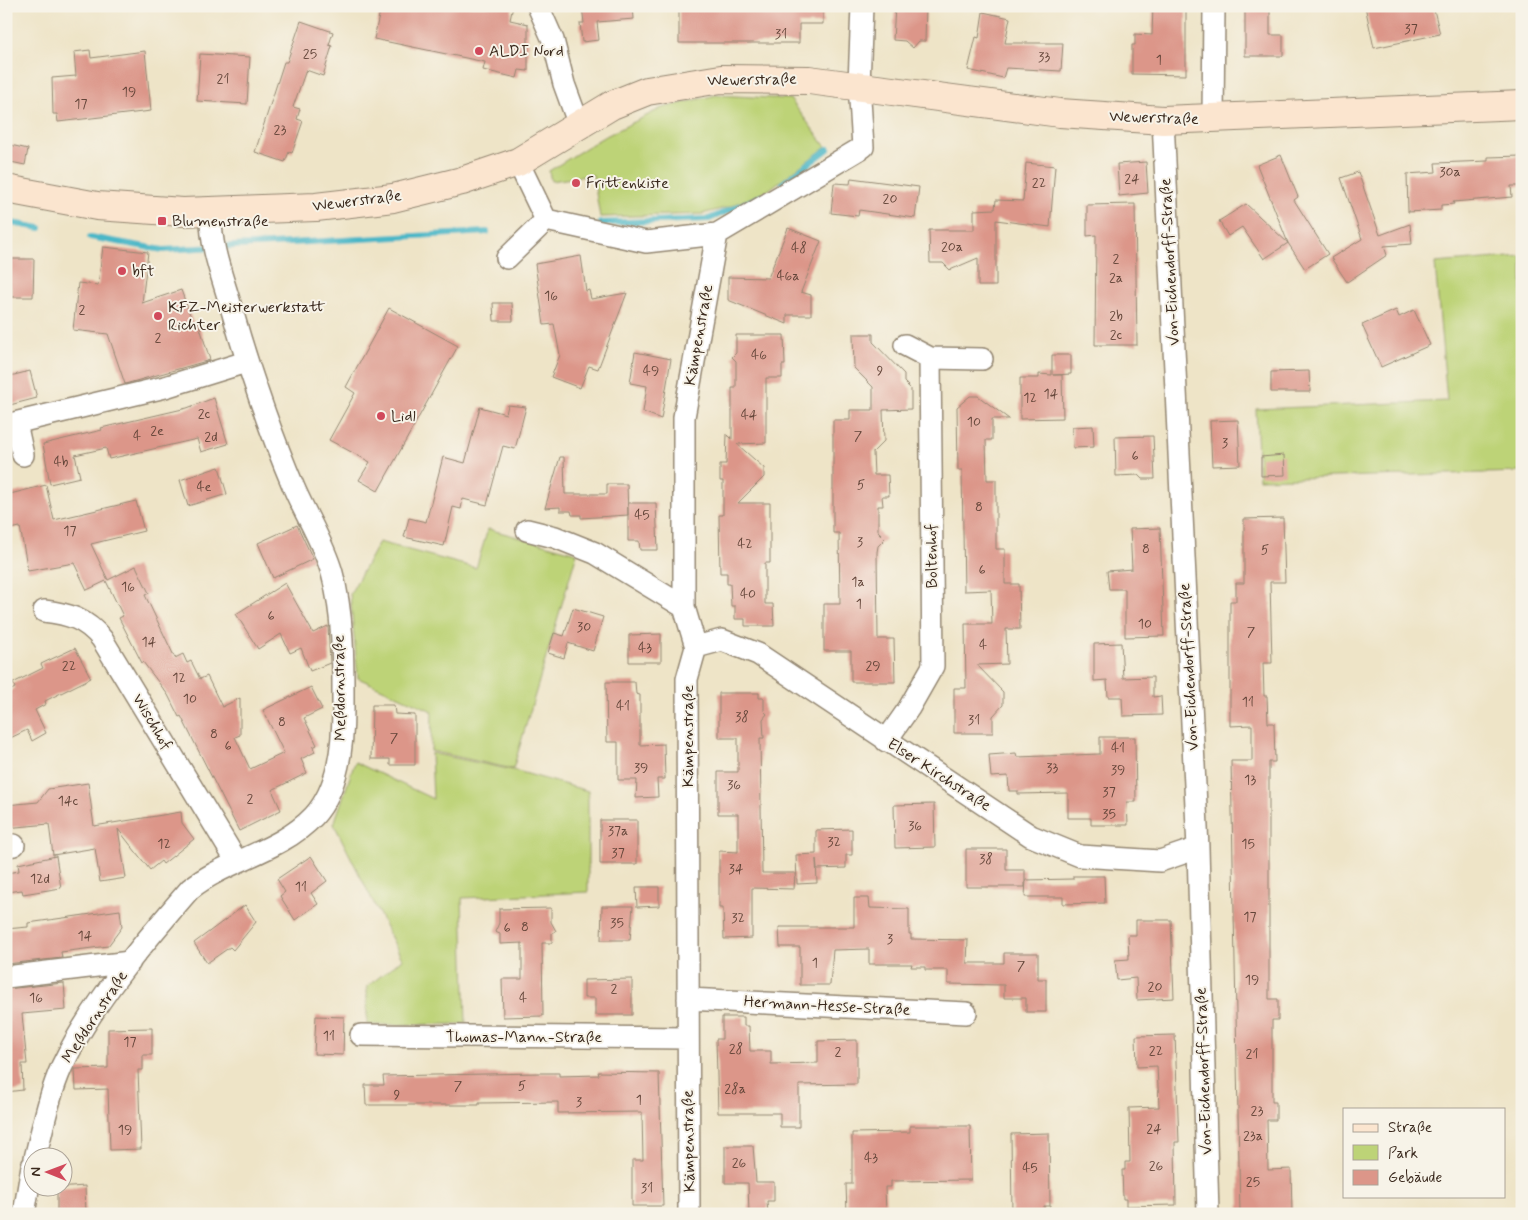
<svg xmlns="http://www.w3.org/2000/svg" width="1528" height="1220" font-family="Mynerve,sans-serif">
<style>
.green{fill:#bdd377;stroke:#7c7e4a}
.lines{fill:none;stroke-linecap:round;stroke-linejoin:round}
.stream{stroke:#4bb7c7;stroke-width:6}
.building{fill:#dc9689}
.minor-casing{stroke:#948772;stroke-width:24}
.secondary-casing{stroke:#948772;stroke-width:30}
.minor{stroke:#fff;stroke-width:21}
.secondary{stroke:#fbe5cf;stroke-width:28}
.poi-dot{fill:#d1495b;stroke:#f7f3e8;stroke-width:2}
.labels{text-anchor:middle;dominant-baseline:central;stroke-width:4;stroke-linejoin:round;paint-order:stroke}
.number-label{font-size:14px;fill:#634539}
.poi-label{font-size:16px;fill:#3b2a1e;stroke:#f7f3e8;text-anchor:start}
.street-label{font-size:16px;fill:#3b2a1e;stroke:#f7f3e8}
</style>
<rect width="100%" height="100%" fill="#f7f3e8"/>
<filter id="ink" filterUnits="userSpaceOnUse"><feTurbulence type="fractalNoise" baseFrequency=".02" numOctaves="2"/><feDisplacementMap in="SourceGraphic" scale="10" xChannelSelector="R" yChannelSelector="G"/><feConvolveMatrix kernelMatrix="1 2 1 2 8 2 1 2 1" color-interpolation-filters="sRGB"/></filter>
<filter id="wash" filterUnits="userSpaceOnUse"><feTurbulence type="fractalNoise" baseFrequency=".0096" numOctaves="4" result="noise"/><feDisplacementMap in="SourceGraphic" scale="20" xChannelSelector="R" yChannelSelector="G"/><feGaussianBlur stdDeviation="1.12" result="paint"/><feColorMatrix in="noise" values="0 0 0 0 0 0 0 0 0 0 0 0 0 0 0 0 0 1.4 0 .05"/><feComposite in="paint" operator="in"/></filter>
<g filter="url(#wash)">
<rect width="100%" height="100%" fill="#eee4c7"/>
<path class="green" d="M716,95L790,99L826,147L767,191L729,207L702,214L600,217L593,175L551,181L549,171L600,139L662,108Z
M1522,256V472L1259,479L1256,409L1447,401L1435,263Z
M488,529L577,553L513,769L431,751L432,711L358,678L350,594L379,542L476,568Z
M431,753L517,771L588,791V892L462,898L466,1024L367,1025V987L402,959L334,824L355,762L433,799Z"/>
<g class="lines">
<path class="stream" d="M783,183L828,149
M6,222L40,228
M601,223L709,219L762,196
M90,237L163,250L487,232"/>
</g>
<g id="blocks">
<path class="building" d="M381,6H513L510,20L528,24V71L519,70L517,78L483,70L485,62L374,39Z
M582,6H633L634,19L597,22L599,40L582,42L580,23H584Z
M679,6H823V24H799V43H679Z
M895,6H926L925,41H919L913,48L905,41L893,40Z
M1153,6H1186V75L1132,74V45H1135V34L1152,35Z
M1365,6H1414V10L1433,6L1440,34L1374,48Z
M1245,10H1270V35H1283V56H1245Z
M983,12L1010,18L1005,43H1063L1061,71L1006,68L1003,78L968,70L976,37L979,38Z
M301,21L333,32L329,45L332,46L323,76L306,70L293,107L300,109L297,119L303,121L292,153L289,152L285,162L255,152L284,62H287Z
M90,50L91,58L145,51L151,111L58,122L57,114H53L52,78L76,76L74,52Z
M200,54L250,57L247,104L197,101Z
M6,144L28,149L25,165L6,161Z
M1281,155L1298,197L1294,200L1328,254L1305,269L1288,243L1257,165Z
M1522,156V186H1511L1512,197L1453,202L1454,204L1441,205V210L1408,212L1407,174L1436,172L1435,163L1488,161V157Z
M1146,162L1148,193L1119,196L1117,164Z
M1026,163L1055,166L1050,227L996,220V286H978V258L950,270L943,263H930L929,230H974V210L995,209L996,200L1023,201Z
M1358,172L1380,235L1410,224L1412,244L1384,246L1387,255L1347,282L1331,258L1362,239L1341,178Z
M851,178L919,187L915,218L859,210L858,216L831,213L834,183L850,184Z
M1135,204L1137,345H1095L1096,235L1087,236V205Z
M1246,204L1288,243L1264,259L1242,227L1228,236L1219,221Z
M788,228L821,241L801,292L811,295V315H787V324L728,300V277L768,278Z
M103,247L148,252L142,303L181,290L193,323L198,321L210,360L125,384L108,334L73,330L78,283L98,285Z
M581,256L586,291L589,290L591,299L627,293L598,369L589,366L580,388L551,377L560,355L554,324L544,325L535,264Z
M6,259H34L33,297H11V286H6Z
M493,303H512L513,321H494Z
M389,308L458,346L378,491L359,480L370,462L329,440L355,393L346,387Z
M1396,310L1399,317L1414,310L1430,345L1381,367L1362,325Z
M853,334H873V342L904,374V382L911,389V409L883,410L884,441L873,452L874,475H888L889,496H882L883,506H878V532L885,539L878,546L877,552L878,639H894L895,682H851V651H824V604H840L839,533H833V420H850V410H873V387L854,368Z
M736,335H784L785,365H782V378H766V443L737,444L764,468V477L738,503H770V563H765V604H773L774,626H745V619H735V606H731L730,584H727V573H720L719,515H723V481H720V464H726L727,434L732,439V388H736V361L732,357L736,353Z
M635,352L671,359L661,419L643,412L647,386L630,383Z
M1052,355H1071V374L1053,375H1062L1063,418L1020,419V378H1039V374L1052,375Z
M30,371L37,398L6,406V377Z
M1309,371L1310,392H1271V372Z
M970,396H978L1009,419H992V440H986L987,480H996V549H1005V584H1019L1020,629H1006L1007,664L977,665L1003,692V705L993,716V733H954V688H966L965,624H992L991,590L964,591L962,470H958L957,407Z
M214,398L228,444L201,452L197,439L109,459L106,448L75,455L80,477L50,484L43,444L102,430L101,428L187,408Z
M508,405L526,407L515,449L503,446L487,505L463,499L461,509L453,507L444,546L404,537L409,518L426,522L443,457L465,463L480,407L506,414Z
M1238,420L1240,465L1212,466L1210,421Z
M1093,426L1094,447L1073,448L1072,427Z
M1153,436L1155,479H1142L1138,475L1116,476L1115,437Z
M1284,455L1285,475L1261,476V457Z
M560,457H564L565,494H607V484H627L628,515L581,518V515H572L571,511H560V507L545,508Z
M219,467L227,494L188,506L180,480Z
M46,485L54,520L136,501L144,531L91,544L108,580L136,566L149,593L145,595L175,658L183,654L187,663L191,661L200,679L207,676L222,707L240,698V735L235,737L250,769L284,753L263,710L311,687L322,709L304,718L317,745L313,747L315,752L301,759L307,773L272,790L281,810L239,831L181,716L179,717L168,695L143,662L142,663L119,618L123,616L106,581L87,590L74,563L28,571L20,527L6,530V495Z
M628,503H656L658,550H640L639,541H628Z
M1283,518L1285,582H1270L1272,663H1263L1264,696H1267L1268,723H1274L1275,762H1269V999H1278V1020H1272V1102H1276V1120H1267L1268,1170L1291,1169L1292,1214H1240L1231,761H1252V725L1230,726V601H1236V583H1244V519Z
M297,525L313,559L273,578L258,543Z
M1160,528L1164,636L1125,637V589H1109L1107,571L1132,569L1130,529Z
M285,583L313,633L328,626L330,663L310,671L301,648L290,653L281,634L258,649L236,614Z
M573,608L603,617L593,651L568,643L564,658L548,653L554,633L564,636Z
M661,634V662H629V635Z
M1121,643L1123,678L1153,677V697L1161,696L1162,715L1123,716L1122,697H1108L1107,680L1094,681V644Z
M75,648L91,678L45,701L46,704L35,710L46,733L32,741L27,730L6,740V693L15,688L13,683L43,668L41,664Z
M606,682H635L636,694L640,695V745L664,744L665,779H657L658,797L636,798L637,780H618V742H607Z
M719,693H759V698H764V711L767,714L763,719L764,738H760L762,873H795L794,889L752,888V938L724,939L723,908H719V851L738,852V814H718V772H738V738H719Z
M372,705H394L395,714L415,715V765H390V759H371Z
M1100,737H1135L1136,802H1127L1128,825H1091V818H1068V793L1018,794V791H1009L1008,776L991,777L989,755L1016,753L1017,757L1100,754Z
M88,783L94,826L181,812L182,823L194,839L163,864L161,861L150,870L118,829L126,878L100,882L95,848L53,855L49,824L6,828V805L38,802L48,789Z
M934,804L935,847L895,848L894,805Z
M600,820H637V864H600Z
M852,829V855H846V868L817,869L816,859L817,883L797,884L796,855L816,854V830Z
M966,849H1006V870H1025V887H966Z
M56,856L61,888L23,894L22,890L6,892V873L19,871L18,864Z
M311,856L327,881L311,893L318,904L295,920L280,896L285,892L277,879Z
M1073,876H1104L1105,903L1063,904V897H1025L1026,880L1073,879Z
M636,887H659V906L637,907Z
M854,898H869L870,908L909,909V934H911V939L968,940L967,963H1004V953H1038V979H1046V1012H1026V998H1004V985L948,984V970H925V967H911L912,964H869V949L833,950L830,985H800V947H780L779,927H854Z
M245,905L256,922L233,950L230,947L207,963L194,943Z
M602,906H633L630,940H601Z
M551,908V922L556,931L552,933V943H542L543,1016L503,1017L502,979H522V943L500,944V934L495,932L499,923V909Z
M120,910L122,927L108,946L61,952L62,958L6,964V929L28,927V923Z
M1136,920H1171L1174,998L1137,1000L1136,978L1117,980L1115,960L1129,959L1128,935H1136Z
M632,979V1015H595V998H584V980Z
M64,983L66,1010L22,1014L27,1064H22L23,1090L6,1092V989Z
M316,1016L344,1017L343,1055L314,1054Z
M722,1017H744V1026H749L750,1051H771V1064L818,1063V1041L857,1040V1084L799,1085V1127H780V1113H718L716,1039H722Z
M152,1028V1055H143V1070H138L141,1149L110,1150L108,1089L76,1090L75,1069L108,1068V1029Z
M1175,1035L1179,1142H1175L1176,1205L1126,1206V1199H1123L1122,1170H1125V1162H1130L1129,1108L1159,1107L1157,1066L1137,1067L1136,1036Z
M598,1072L659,1073L663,1206H632V1160H643L642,1112L558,1113V1102L479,1103V1105H366L365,1085H384L383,1076L539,1073H559V1076L599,1075Z
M910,1126H970L971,1180L891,1181V1187H885L886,1214H847L846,1184H852V1133L910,1132Z
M1049,1133L1050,1206H1044V1214H1012L1011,1134Z
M725,1146H753L756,1182H774V1201H767L768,1214H749L748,1183H725Z
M85,1186L86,1214H57V1188Z"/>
</g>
</g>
<g filter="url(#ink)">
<use href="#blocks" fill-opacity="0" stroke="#948772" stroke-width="1"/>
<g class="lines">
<g class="minor-casing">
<path id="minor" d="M538,6L553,40L564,84L579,125
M1213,119L1214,6
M1163,120L1198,848L1208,1214
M518,162L546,220L646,242L717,234L863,147L859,84L862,6
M507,258L546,220
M905,345L930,358
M16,423L23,455
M6,425L165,387L246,362
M527,530L555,537L595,553L684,607
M44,611C69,614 86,619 102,639L237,862
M696,647L722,640L758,654L1031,836L1080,856L1160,861L1198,848
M886,741L909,708L933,666L930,358L982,359
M6,846L14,845
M6,977L130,962
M688,999L966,1013
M361,1035L688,1038
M35,1158C43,1127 49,1095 62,1066C92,1003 145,941 190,889C228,859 280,852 314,816C339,788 343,745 343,709C343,665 344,616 332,573C324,544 306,516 294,488C268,427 247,364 229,300C220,270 210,244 211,213
M24,1214L32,1166
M689,1214L687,679L696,647L684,607V417L717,234"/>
</g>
<g class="secondary-casing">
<path id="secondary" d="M6,189L97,206L183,212L316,207L393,198L462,181L518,162L612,105L647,91L721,79L809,80L1060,113L1163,120L1522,105"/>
</g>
<use href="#minor" class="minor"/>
<use href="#secondary" class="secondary"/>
</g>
</g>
<g class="poi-dot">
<circle cx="479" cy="51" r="5"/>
<circle cx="576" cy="183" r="5"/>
<rect x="157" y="216" width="10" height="10" rx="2.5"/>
<circle cx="122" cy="271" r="5"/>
<circle cx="158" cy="316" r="5"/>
<circle cx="381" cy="416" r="5"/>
</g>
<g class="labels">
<g class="number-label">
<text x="1411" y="29">37</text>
<text x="781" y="34">31</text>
<text x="310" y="54">25</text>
<text x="1044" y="57">33</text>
<text x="1159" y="60">1</text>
<text x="223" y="79">21</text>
<text x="129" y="92">19</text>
<text x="81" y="104">17</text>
<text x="280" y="130">23</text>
<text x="1450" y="172">30a</text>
<text x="1132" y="179">24</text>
<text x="1039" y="183">22</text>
<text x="890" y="199">20</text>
<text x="952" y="247">20a</text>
<text x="799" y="248">48</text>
<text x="1116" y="259">2</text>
<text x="788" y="276">46a</text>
<text x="1116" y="278">2a</text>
<text x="551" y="296">16</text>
<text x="82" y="310">2</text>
<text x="1116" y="316">2b</text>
<text x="1116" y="335">2c</text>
<text x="158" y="338">2</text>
<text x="759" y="355">46</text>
<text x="651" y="371">49</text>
<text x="880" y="371">9</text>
<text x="1051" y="394">14</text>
<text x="1030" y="398">12</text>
<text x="204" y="414">2c</text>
<text x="749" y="415">44</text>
<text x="974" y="422">10</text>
<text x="157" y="431">2e</text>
<text x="137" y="436">4</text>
<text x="858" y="436">7</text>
<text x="211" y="437">2d</text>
<text x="1225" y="443">3</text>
<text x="1135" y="456">6</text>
<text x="61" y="462">4b</text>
<text x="861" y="485">5</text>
<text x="204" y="487">4e</text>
<text x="979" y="507">8</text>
<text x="642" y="515">45</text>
<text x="70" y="531">17</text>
<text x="860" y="542">3</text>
<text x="745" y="544">42</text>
<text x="1146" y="549">8</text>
<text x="1265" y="550">5</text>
<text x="982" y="570">6</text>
<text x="858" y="582">1a</text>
<text x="128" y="587">16</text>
<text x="748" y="594">40</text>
<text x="859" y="604">1</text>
<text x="271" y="616">6</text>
<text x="1145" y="624">10</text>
<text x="584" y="627">30</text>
<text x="1251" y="632">7</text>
<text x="149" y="642">14</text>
<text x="983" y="645">4</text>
<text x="645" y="648">43</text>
<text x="69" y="666">22</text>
<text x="873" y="666">29</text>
<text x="179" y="678">12</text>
<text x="190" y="699">10</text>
<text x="1248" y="702">11</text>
<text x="623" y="706">41</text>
<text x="742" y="717">38</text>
<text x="974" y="720">31</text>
<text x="282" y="722">8</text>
<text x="214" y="734">8</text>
<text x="394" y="738">7</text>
<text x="228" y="746">6</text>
<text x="1118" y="748">41</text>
<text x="641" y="768">39</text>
<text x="1052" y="768">33</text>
<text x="1118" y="770">39</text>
<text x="1250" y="780">13</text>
<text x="734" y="785">36</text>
<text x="1109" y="792">37</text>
<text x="250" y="799">2</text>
<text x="68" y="801">14c</text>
<text x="1109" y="814">35</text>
<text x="915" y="826">36</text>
<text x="618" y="831">37a</text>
<text x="834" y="842">32</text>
<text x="164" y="844">12</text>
<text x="1248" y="844">15</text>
<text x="618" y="853">37</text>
<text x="986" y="859">38</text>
<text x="736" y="869">34</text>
<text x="40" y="879">12d</text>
<text x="301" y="887">11</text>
<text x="1250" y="917">17</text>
<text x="738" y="918">32</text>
<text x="617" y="923">35</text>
<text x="525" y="927">8</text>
<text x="507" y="928">6</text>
<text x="85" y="936">14</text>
<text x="890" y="939">3</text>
<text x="815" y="963">1</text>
<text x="1021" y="966">7</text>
<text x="1252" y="980">19</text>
<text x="1155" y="987">20</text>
<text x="614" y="989">2</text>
<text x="36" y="998">16</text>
<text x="523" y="998">4</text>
<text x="329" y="1036">11</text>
<text x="130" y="1042">17</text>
<text x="736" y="1049">28</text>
<text x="1156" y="1051">22</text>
<text x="838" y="1052">2</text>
<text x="1252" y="1054">21</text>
<text x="458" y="1086">7</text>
<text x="522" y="1086">5</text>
<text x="735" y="1089">28a</text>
<text x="397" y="1095">9</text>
<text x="639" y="1100">1</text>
<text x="579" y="1102">3</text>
<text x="1257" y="1111">23</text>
<text x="1154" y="1129">24</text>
<text x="125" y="1130">19</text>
<text x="1253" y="1136">23a</text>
<text x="871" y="1158">43</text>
<text x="739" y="1163">26</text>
<text x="1156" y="1166">26</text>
<text x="1030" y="1168">45</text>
<text x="1253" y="1182">25</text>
<text x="647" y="1188">31</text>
</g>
<g class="poi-label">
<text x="489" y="51">ALDI Nord</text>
<text x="586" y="183">Frittenkiste</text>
<text x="172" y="221">Blumenstraße</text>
<text x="132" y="271">bft</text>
<text x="168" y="307">KFZ-Meisterwerkstatt<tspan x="168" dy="18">Richter</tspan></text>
<text x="391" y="416">Lidl</text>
</g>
<g class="street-label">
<text transform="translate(752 80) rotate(-1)">Wewerstraße</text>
<text transform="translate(1154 118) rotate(2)">Wewerstraße</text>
<text transform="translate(357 201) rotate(-7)">Wewerstraße</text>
<text transform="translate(1170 262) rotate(-93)">Von-Eichendorff-Straße</text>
<text transform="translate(699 335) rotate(-80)">Kämpenstraße</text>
<text transform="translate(932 556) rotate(-91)">Boltenhof</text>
<text transform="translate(1189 667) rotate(-93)">Von-Eichendorff-Straße</text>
<text transform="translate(340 688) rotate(-91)">Meßdornstraße</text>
<text transform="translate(152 722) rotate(59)">Wischhof</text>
<text transform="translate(688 736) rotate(-90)">Kämpenstraße</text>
<text transform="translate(939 775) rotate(33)">Elser Kirchstraße</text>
<text transform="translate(827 1006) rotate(3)">Hermann-Hesse-Straße</text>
<text transform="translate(95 1017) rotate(-57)">Meßdornstraße</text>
<text x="524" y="1037">Thomas-Mann-Straße</text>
<text transform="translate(1204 1071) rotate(-92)">Von-Eichendorff-Straße</text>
<text transform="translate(689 1141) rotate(-91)">Kämpenstraße</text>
</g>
</g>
<rect width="1528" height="1220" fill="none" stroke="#f7f3e8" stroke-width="25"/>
<rect x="1343" y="1108" width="162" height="90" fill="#f7f3e8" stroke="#aca397"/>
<rect x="1353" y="1124" width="25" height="8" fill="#fbe5cf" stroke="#aca397"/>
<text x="1388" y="1132" font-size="15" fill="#3b2a1e">Straße</text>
<rect x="1353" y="1145" width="25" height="15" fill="#bdd377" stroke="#aca397"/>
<text x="1388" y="1158" font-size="15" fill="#3b2a1e">Park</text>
<rect x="1353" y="1170" width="25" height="15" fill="#dc9689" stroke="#aca397"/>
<text x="1388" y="1182" font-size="15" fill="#3b2a1e">Gebäude</text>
<g transform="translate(48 1172) rotate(271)"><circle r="24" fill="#f7f3e8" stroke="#aca397"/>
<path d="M0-4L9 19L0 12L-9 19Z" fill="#d1495b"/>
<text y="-8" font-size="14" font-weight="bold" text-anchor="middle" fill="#3b2a1e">N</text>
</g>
</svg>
